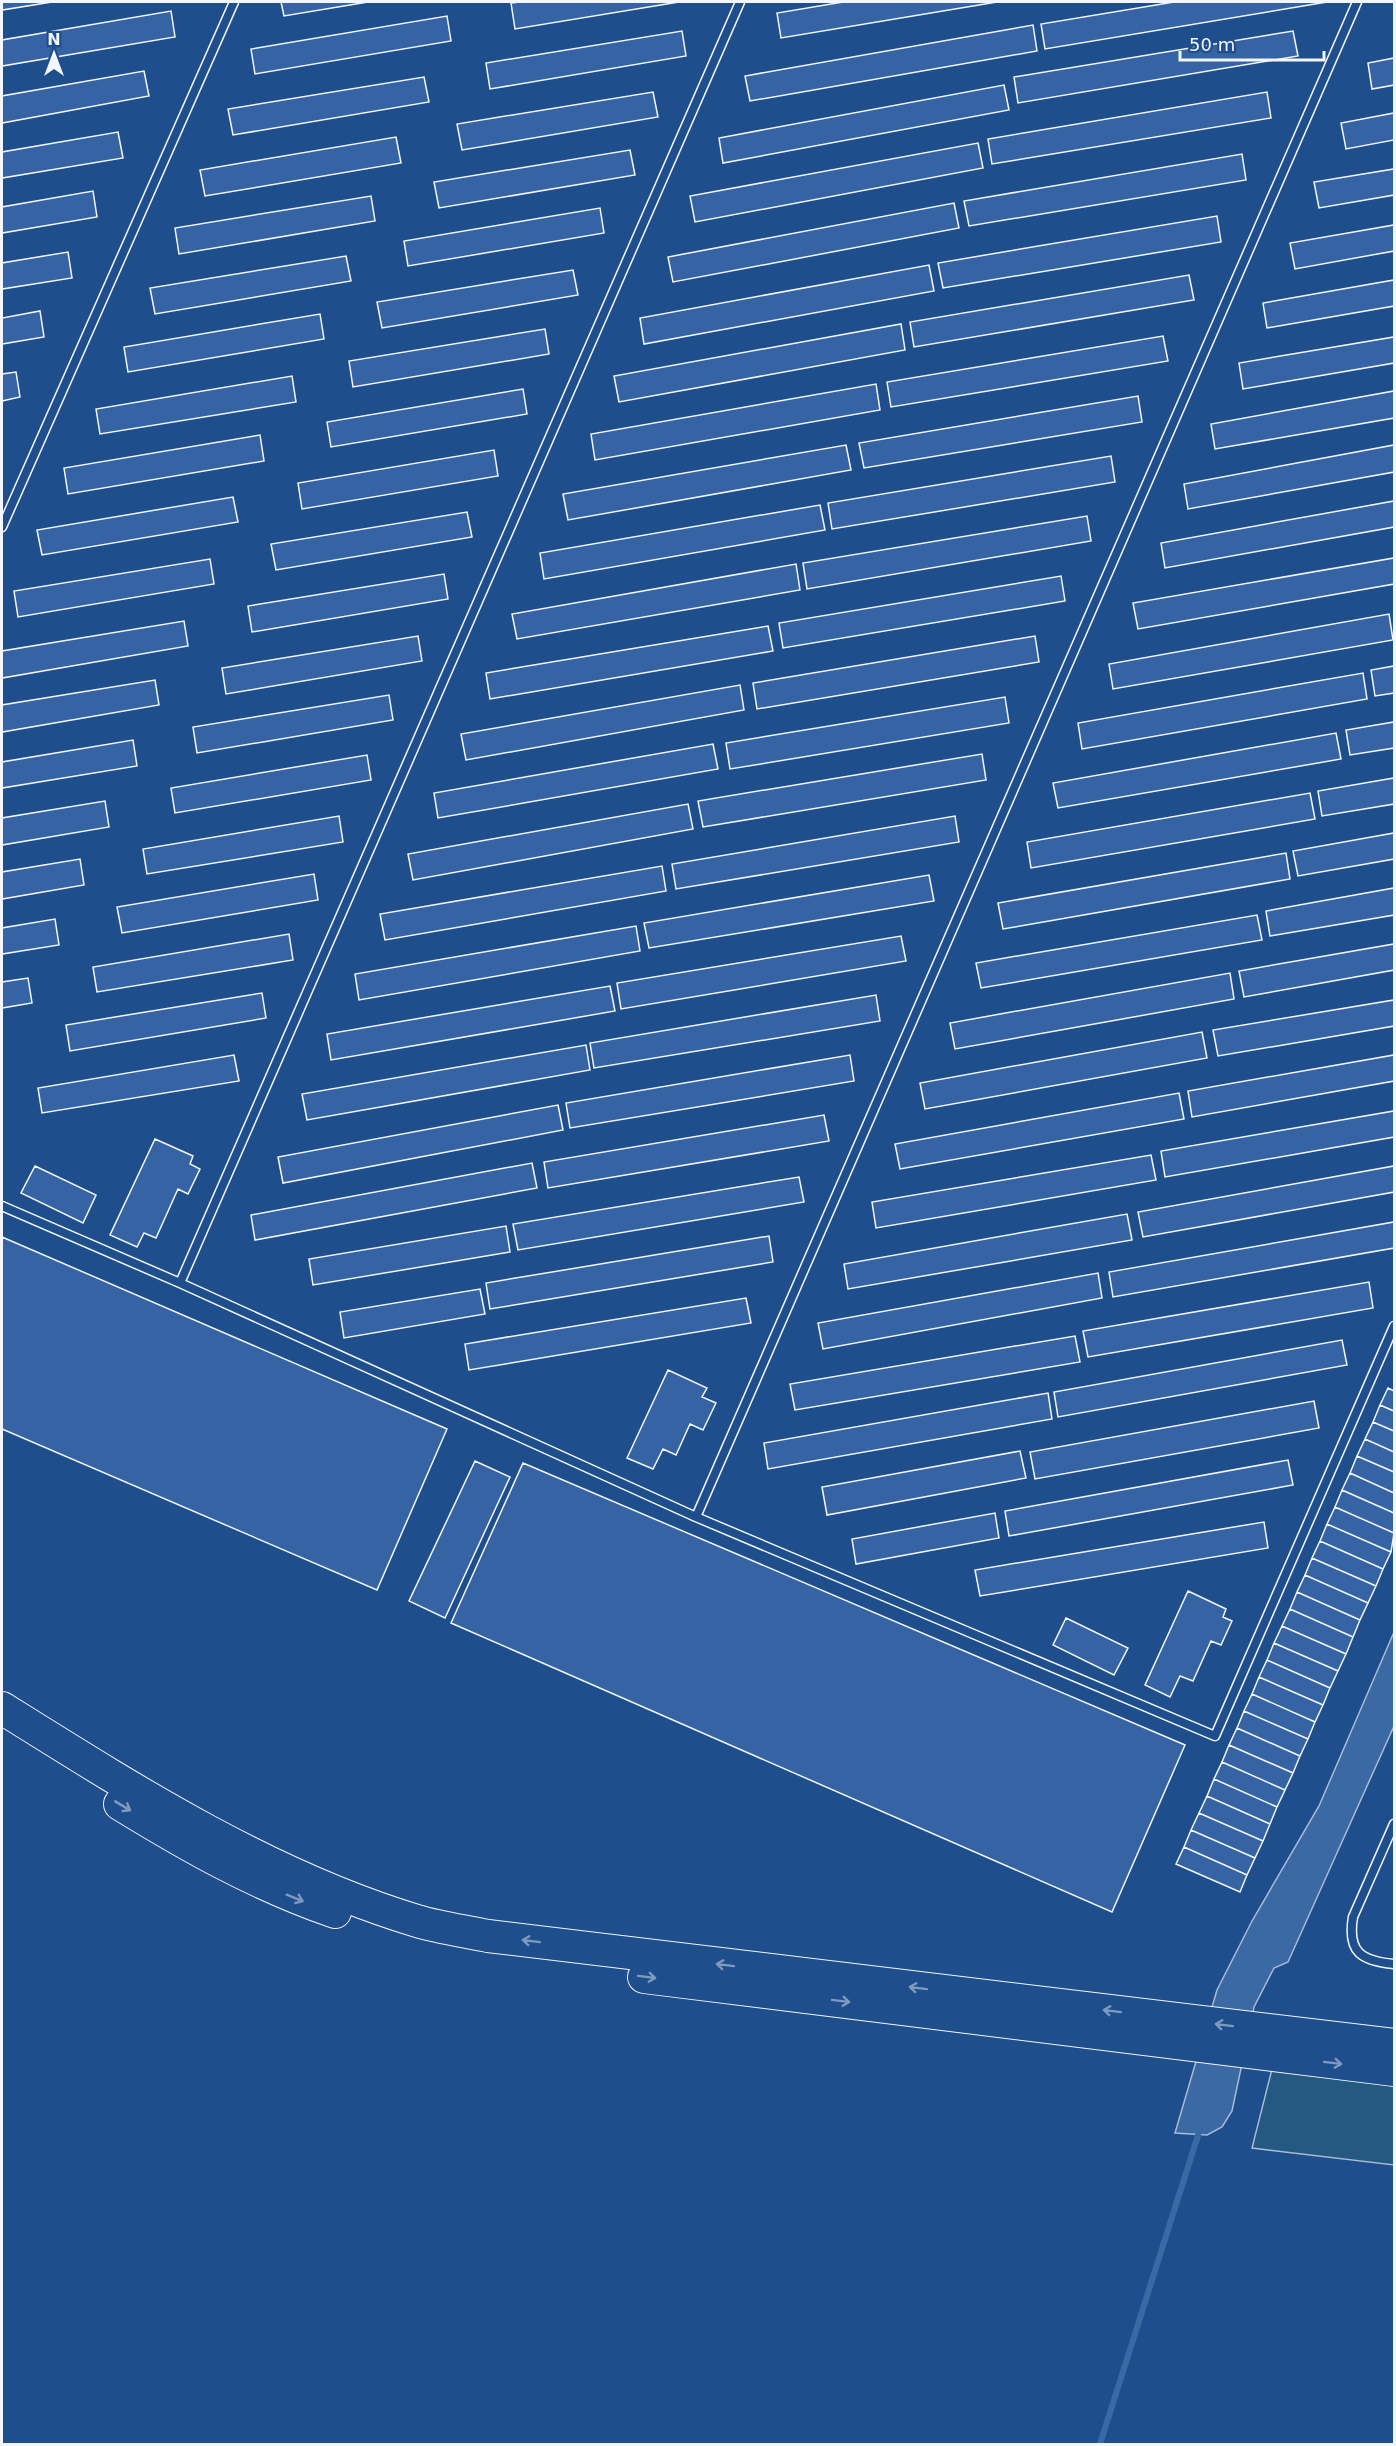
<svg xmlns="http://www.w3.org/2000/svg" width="1396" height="2446" font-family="'DejaVu Sans',sans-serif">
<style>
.green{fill:#245a82;stroke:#a8bbd7;stroke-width:1.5}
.water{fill:#3b69a3;stroke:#a8bbd7;stroke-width:1.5}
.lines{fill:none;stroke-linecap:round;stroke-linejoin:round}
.stream{stroke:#3b69a3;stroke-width:6}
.building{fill:#3563a3;stroke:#f2f6ff;stroke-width:1.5}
.service-casing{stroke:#f2f6ff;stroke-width:11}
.motorway-casing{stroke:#f2f6ff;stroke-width:34}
.service{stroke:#1f4e8c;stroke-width:8}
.motorway{stroke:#1f4e8c;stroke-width:32}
.oneway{stroke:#7e9ac0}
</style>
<rect width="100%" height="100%" fill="#1f4e8c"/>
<path class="green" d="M1272,2069L1394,2086V2165L1252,2148Z"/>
<path class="water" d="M1394,1632V1726L1288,1962L1274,1968L1254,2007L1232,2111L1222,2127L1207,2135L1175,2133L1217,1990L1252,1921L1319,1806Z"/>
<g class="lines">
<path class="stream" d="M1100,2444L1200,2129"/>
</g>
<path class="building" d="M2,2H52L2,10Z
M281,2H368L284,16Z
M520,2H679L515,29L511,3Z
M843,2H997L781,38L777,13Z
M1174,2H1327L1045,49L1041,24Z
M171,11L175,37L2,66V40Z
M447,16L451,41L255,74L251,49Z
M1033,25L1037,51L750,101L745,76Z
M682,31L686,56L490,89L486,63Z
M1293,31L1298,56L1018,103L1014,77Z
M1394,58V85L1372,89L1368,63Z
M144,71L149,96L2,123V96Z
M424,77L429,102L233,135L228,109Z
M1004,85L1009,110L723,163L719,138Z
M653,92L658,117L462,150L457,124Z
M1267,92L1271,118L992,164L988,139Z
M1394,113V140L1346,149L1341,123Z
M118,132L123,158L2,178V152Z
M396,137L401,163L205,196L200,170Z
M978,143L983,168L695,222L690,196Z
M630,150L635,175L439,208L434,182Z
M1242,154L1246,180L969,226L964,201Z
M1394,169V195L1319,208L1314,182Z
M93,191L97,217L2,233V207Z
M371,196L375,221L179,254L175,228Z
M954,203L959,228L673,282L668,257Z
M600,208L604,233L408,266L404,241Z
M1217,216L1221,242L943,288L938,263Z
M1394,225V251L1295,269L1290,243Z
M68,252L72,278L2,289V263Z
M346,256L351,281L155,314L150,288Z
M929,265L934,291L644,344L640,318Z
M573,270L578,295L382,328L377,302Z
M1189,275L1194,300L914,347L910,322Z
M1394,280V306L1267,328L1263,303Z
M40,311L44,337L2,344V318Z
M320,314L324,339L128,372L124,347Z
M901,324L905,350L619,402L614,376Z
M545,329L549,354L353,387L349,361Z
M1163,336L1168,361L891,407L887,382Z
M1394,337V363L1243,389L1239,363Z
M16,372L20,397L2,401V374Z
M292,376L296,402L100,434L96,409Z
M876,384L880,410L595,460L591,434Z
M523,389L527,414L331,447L327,422Z
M1394,391V418L1215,449L1211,424Z
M1138,396L1142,422L864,468L859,443Z
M260,435L264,461L68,494L64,468Z
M846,445L851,470L568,520L563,494Z
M1394,445V472L1188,509L1184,484Z
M494,450L498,476L302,509L298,483Z
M1111,456L1115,482L832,529L828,503Z
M233,497L238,522L42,555L37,530Z
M1394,501V527L1165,568L1161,543Z
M820,505L825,530L544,579L540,553Z
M467,512L472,537L276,570L271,544Z
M1087,516L1091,541L807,589L803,563Z
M1394,558V584L1138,629L1133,603Z
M210,559L214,584L18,617L14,591Z
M796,564L800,590L517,639L512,614Z
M444,574L448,599L252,632L248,606Z
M1061,576L1065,601L783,648L779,623Z
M1389,614L1393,640L1113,689L1109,664Z
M184,621L188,646L2,678V651Z
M768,626L773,651L490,699L486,673Z
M418,636L422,661L226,694L222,668Z
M1035,636L1039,662L757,709L753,683Z
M1394,666V693L1375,696L1371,670Z
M1363,673L1367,699L1082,749L1078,723Z
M155,680L159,705L2,732V705Z
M740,685L744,710L466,760L461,734Z
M389,695L393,720L197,753L193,727Z
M1005,697L1009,723L730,769L726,743Z
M1394,722V748L1350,755L1346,730Z
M1336,733L1341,759L1058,808L1053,783Z
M133,740L137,766L2,788V762Z
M713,744L718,769L438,818L434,793Z
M982,754L986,780L703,827L698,801Z
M367,755L371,780L175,813L171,788Z
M1394,778V804L1322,816L1318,791Z
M1310,793L1315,819L1031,868L1027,842Z
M105,801L109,827L2,845V818Z
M688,804L693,829L413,880L408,854Z
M339,816L343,842L147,874L143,849Z
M955,816L959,842L676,889L672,864Z
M1394,833V859L1298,876L1293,851Z
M1286,853L1290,879L1003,929L998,903Z
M80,859L84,885L2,899V872Z
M662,866L666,891L385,940L380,914Z
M314,874L318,900L122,933L117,907Z
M929,875L934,901L649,948L644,923Z
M1394,888V915L1270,936L1266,911Z
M1257,915L1262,940L981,988L976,963Z
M55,919L59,945L2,954V928Z
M636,926L640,951L359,1000L355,974Z
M289,934L293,960L97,992L93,967Z
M901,936L906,961L621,1009L617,983Z
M1394,944V970L1244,997L1239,971Z
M1230,973L1234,999L955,1049L950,1023Z
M28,978L32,1003L2,1008V982Z
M610,986L615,1011L331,1060L327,1034Z
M262,993L266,1018L70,1051L66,1025Z
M876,995L880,1021L594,1068L590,1043Z
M1394,1000V1026L1218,1056L1213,1030Z
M1202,1032L1207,1058L925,1109L920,1083Z
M586,1045L590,1070L307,1120L302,1094Z
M234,1055L239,1081L42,1113L38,1088Z
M850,1055L854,1081L570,1128L566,1103Z
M1394,1055V1081L1192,1117L1188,1091Z
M1179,1093L1184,1119L900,1169L895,1144Z
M558,1105L563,1130L283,1183L278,1157Z
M1394,1111V1137L1165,1177L1161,1151Z
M824,1115L829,1141L548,1188L544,1162Z
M155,1139L193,1156L190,1164L200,1169L188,1194L178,1189L156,1238L144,1233L137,1247L110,1235Z
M1151,1155L1156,1180L876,1228L872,1202Z
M532,1163L537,1188L255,1240L251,1215Z
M35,1166L96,1195L83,1223L21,1193Z
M1394,1166V1192L1143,1237L1138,1212Z
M799,1177L804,1202L518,1250L513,1224Z
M1127,1214L1132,1240L848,1289L844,1264Z
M1394,1222V1248L1113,1297L1109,1272Z
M506,1226L510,1252L313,1285L309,1259Z
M769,1236L773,1262L490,1309L486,1283Z
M2,1237L447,1429L377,1590L2,1429Z
M1098,1273L1102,1298L823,1349L818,1323Z
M1369,1282L1373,1308L1088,1357L1083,1331Z
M480,1289L485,1314L344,1338L340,1312Z
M746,1298L751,1323L469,1370L465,1344Z
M1075,1336L1080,1362L795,1410L790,1384Z
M1342,1340L1347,1365L1058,1417L1054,1392Z
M668,1370L707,1388L702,1397L716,1403L703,1430L690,1424L676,1455L663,1449L653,1469L627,1458Z
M1388,1388L1394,1391V1411L1380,1405Z
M1048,1393L1052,1419L768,1469L764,1443Z
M1314,1401L1319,1428L1035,1479L1030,1452Z
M1380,1405L1394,1411V1431L1373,1422Z
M1373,1422L1394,1431V1452L1365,1439Z
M1365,1439L1394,1452V1472L1357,1456Z
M1020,1451L1026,1478L827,1515L822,1487Z
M1357,1456L1394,1472V1493L1350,1473Z
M1288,1460L1293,1485L1009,1536L1005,1511Z
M475,1461L510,1477L445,1618L409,1601Z
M523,1463L1185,1745L1112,1912L451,1623Z
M1350,1473L1394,1493V1513L1342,1490Z
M1342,1490L1394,1513V1533L1335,1507Z
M1335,1507L1394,1533L1391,1552L1327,1524Z
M995,1513L999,1538L856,1564L852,1539Z
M1264,1522L1268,1548L980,1596L975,1570Z
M1327,1524L1391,1552L1383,1569L1320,1541Z
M1320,1541L1383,1569L1376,1586L1312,1558Z
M1312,1558L1376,1586L1368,1603L1305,1575Z
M1305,1575L1368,1603L1360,1620L1297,1592Z
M1188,1591L1226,1609L1223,1617L1232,1621L1221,1645L1211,1641L1193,1681L1180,1676L1170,1697L1145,1685Z
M1297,1592L1360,1620L1353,1637L1290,1609Z
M1290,1609L1353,1637L1346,1654L1282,1626Z
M1066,1618L1128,1648L1114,1675L1053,1645Z
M1282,1626L1346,1654L1338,1671L1274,1643Z
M1274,1643L1338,1671L1330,1688L1267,1660Z
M1267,1660L1330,1688L1323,1705L1259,1677Z
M1259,1677L1323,1705L1315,1722L1252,1694Z
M1252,1694L1315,1722L1308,1739L1244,1711Z
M1244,1711L1308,1739L1300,1756L1237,1728Z
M1237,1728L1300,1756L1293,1773L1229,1745Z
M1229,1745L1293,1773L1285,1790L1222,1762Z
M1222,1762L1285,1790L1277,1807L1214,1779Z
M1214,1779L1277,1807L1270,1824L1207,1796Z
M1207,1796L1270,1824L1263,1841L1199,1813Z
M1199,1813L1263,1841L1255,1858L1191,1830Z
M1191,1830L1255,1858L1247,1875L1184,1847Z
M1184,1847L1247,1875L1240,1892L1176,1864Z"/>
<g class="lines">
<g class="service-casing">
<path id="service" d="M2,527L234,2
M2,1206L180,1283L696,1517L1215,1736L1394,1326
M180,1283L740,2
M696,1517L1357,2
M1394,1824L1353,1917C1347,1953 1362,1961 1394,1964"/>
</g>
<g class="motorway-casing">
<path id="motorway" d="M2,1708C133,1790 268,1876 417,1921C440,1928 465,1931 488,1936L1394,2045
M120,1804C190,1847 257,1885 335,1912
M644,1977L1394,2070"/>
</g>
<use href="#service" class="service"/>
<use href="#motorway" class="motorway"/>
</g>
<defs><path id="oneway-shaft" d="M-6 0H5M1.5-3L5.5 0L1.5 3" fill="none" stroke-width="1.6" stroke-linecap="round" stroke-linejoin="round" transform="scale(1.5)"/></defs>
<g class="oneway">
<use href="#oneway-shaft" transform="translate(123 1806) rotate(31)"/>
<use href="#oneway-shaft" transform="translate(295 1898) rotate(22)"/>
<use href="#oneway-shaft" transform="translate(531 1941) rotate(-173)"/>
<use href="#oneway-shaft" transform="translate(725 1965) rotate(-173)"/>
<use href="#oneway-shaft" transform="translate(647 1977) rotate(7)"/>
<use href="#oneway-shaft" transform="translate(918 1988) rotate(-173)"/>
<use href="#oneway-shaft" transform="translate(841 2001) rotate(7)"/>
<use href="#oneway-shaft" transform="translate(1112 2011) rotate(-173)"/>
<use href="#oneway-shaft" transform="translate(1224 2025) rotate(-173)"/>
<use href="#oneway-shaft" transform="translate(1333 2063) rotate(7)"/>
</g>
<rect width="1396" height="2446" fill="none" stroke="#f2f6ff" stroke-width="6"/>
<g transform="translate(54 54)" stroke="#1f4e8c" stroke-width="4.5" paint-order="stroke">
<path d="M0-4.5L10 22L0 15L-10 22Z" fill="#f2f6ff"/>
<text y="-9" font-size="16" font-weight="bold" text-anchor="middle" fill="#f2f6ff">N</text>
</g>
<path d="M1180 51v9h144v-9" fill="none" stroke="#f2f6ff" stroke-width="3"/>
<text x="1189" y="51" font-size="18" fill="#f2f6ff" stroke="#1f4e8c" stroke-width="4.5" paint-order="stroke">50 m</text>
</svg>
